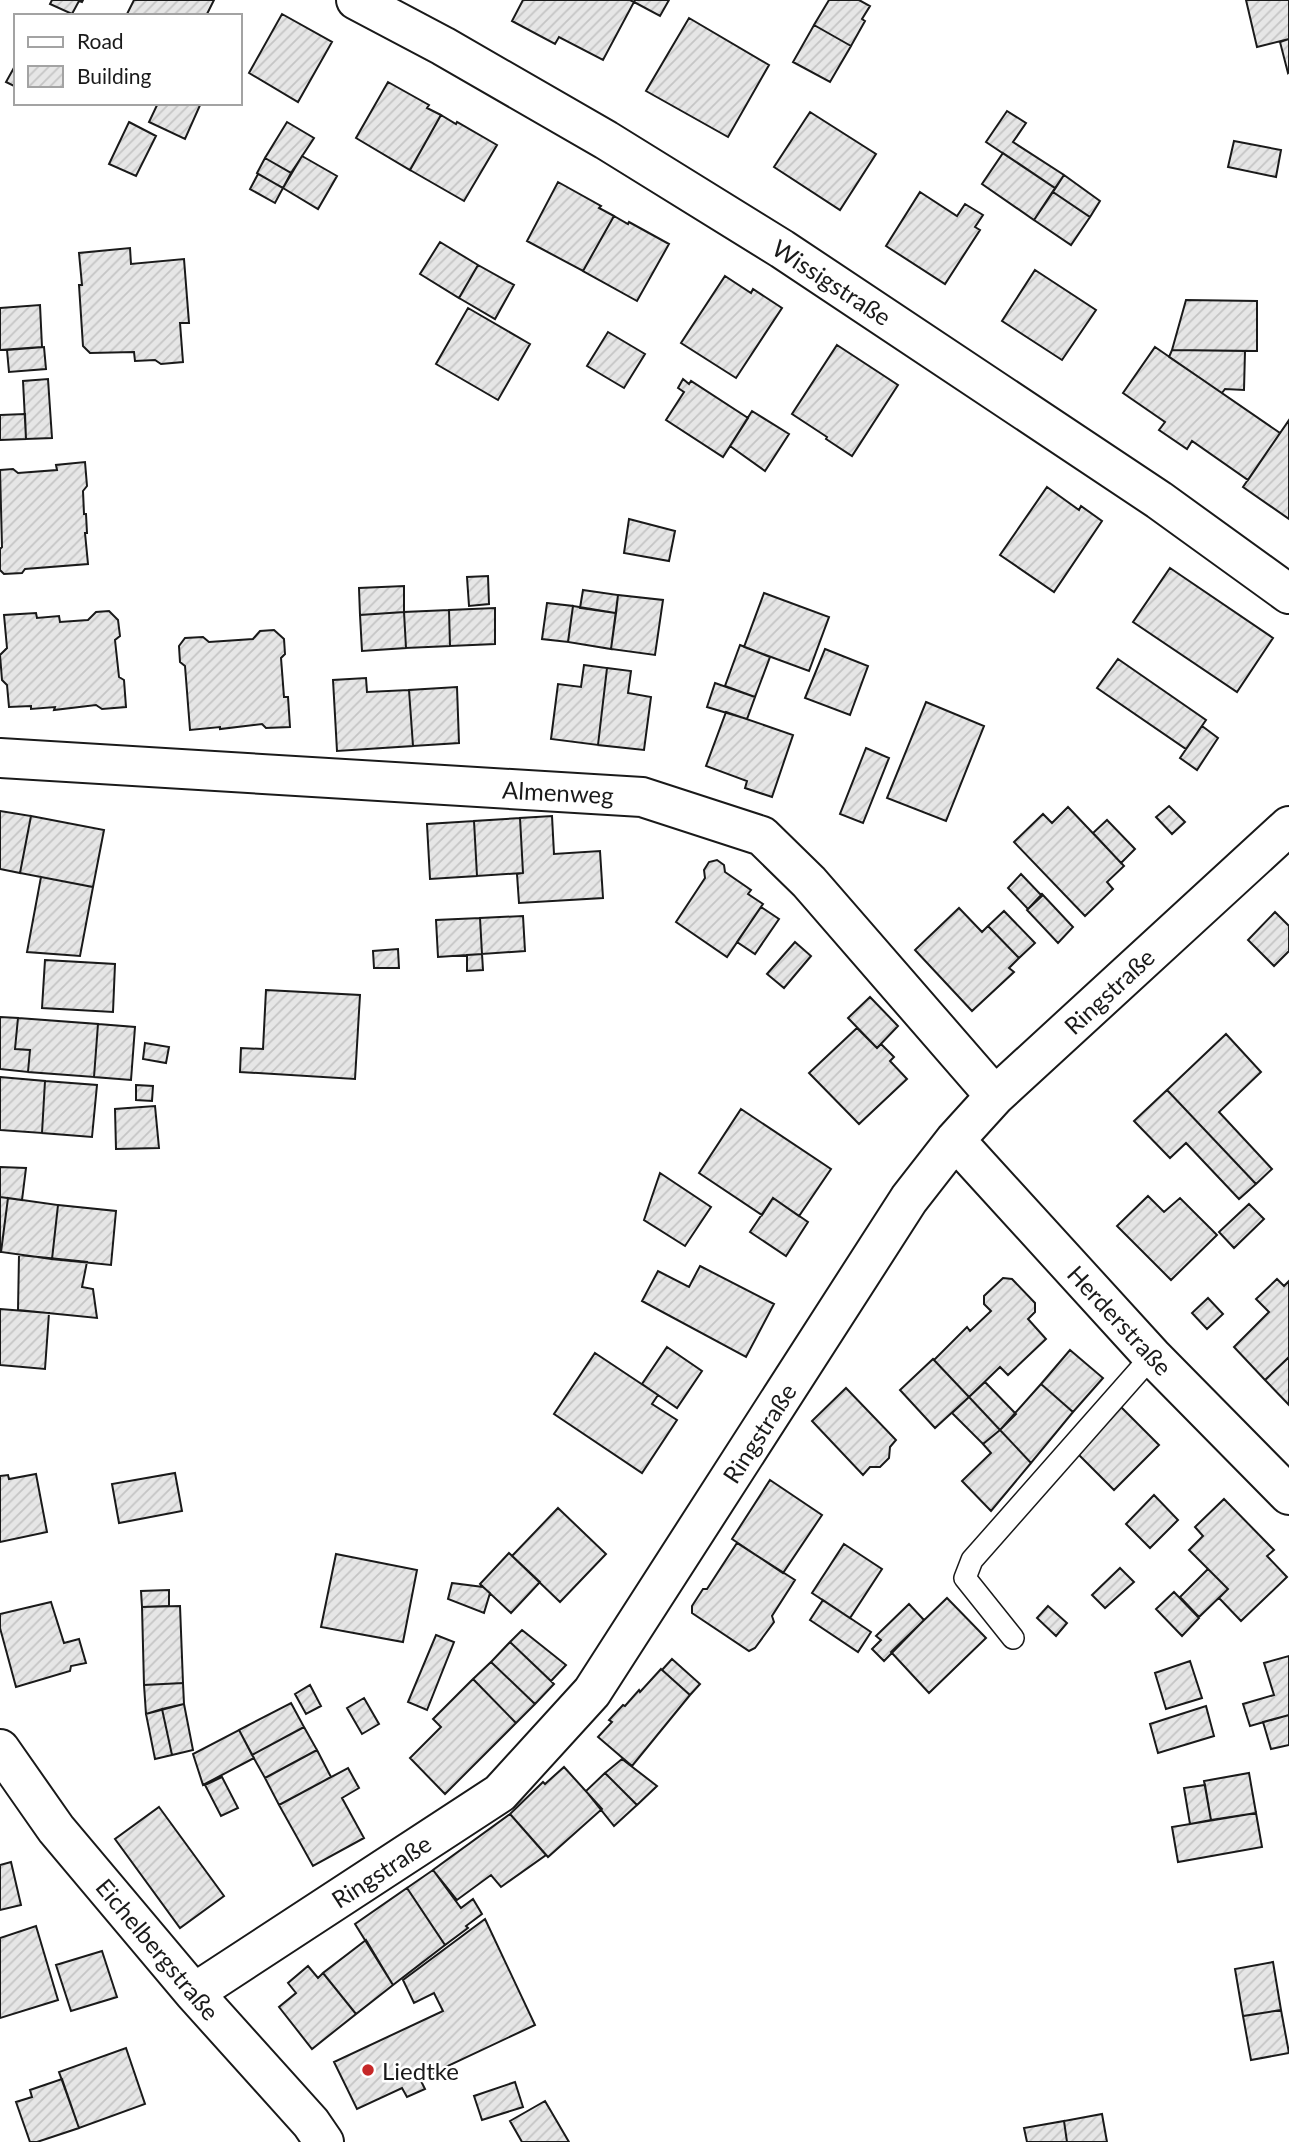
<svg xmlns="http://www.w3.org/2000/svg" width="1289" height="2142" font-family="Lato,sans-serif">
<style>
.building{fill:url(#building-hatch);stroke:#1a1a1a;stroke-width:2}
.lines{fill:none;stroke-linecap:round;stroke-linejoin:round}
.lane-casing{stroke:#1a1a1a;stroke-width:24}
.street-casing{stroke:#1a1a1a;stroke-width:42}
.lane{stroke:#fff;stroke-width:21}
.street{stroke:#fff;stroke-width:38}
.poi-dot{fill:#c62828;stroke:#fff;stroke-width:2.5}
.labels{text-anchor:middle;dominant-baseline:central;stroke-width:5;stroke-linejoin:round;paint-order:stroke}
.street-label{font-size:24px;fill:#1a1a1a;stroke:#fff}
.poi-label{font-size:24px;fill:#1a1a1a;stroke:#fff;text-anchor:start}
</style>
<defs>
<pattern id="building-hatch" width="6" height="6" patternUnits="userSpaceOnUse" patternTransform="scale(1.75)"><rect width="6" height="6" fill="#e6e6e6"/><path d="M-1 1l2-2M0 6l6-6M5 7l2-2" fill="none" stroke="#c5c5c5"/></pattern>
</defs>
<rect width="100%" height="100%" fill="#fff"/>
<path class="building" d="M52,0H83L82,2L79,1L72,14L50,4Z
M134,0H214L206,16H126Z
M523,0H630L634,2L603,60L559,37L555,44L512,21Z
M635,0H669L660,16L634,2Z
M829,0H859L870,6L862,19L865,21L851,46L814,25Z
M1246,0H1289V39L1257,47Z
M282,14L332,42L298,102L249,73Z
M689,18L769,65L728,137L646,91Z
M814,25L851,46L830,82L793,62Z
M1289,39V72L1288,73L1280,42Z
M16,64V87L6,82Z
M388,82L429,105L427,108L441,115L410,170L356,138Z
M158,103H201L185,139L149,122Z
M1007,111L1026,123L1013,142L1064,175L1055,188L986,142Z
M810,112L876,154L840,210L774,167Z
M441,115L456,124L457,122L497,145L464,201L410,170Z
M129,122L156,136L136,176L109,164Z
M287,122L314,138L291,173L265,158Z
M1234,141L1281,150L1276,177L1228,167Z
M1003,153L1055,188L1034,220L982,184Z
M302,156L337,176L318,209L283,188Z
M265,158L291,173L283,188L257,173Z
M258,174L283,188L275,203L250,189Z
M1064,175L1100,201L1090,217L1053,192Z
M558,182L601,206L599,208L614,216L583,271L527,241Z
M920,192L957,216L965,204L983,215L975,227L980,230L945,284L886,246Z
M1053,192L1090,217L1071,245L1034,220Z
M614,216L628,224L629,222L669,244L637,301L583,271Z
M440,242L478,265L459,298L420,274Z
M130,248L131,264L184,259L189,323H180L183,362L161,364L155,360L135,361L134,352L90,353L83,346L79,285H82L79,253Z
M478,265L514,285L495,319L459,298Z
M1035,270L1096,310L1062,360L1002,321Z
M725,276L751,293L753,289L782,308L736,378L681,343Z
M1186,300L1257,301V351L1172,350Z
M40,305L42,347L0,350V308Z
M468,308L530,344L498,400L436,364Z
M608,332L645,354L624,388L587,366Z
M837,345L898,385L852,456L826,439L827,437L792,414Z
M44,347L46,369L9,372L7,350Z
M1155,347L1280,433L1248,480L1192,441L1187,449L1159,430L1165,422L1123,393Z
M1172,350L1245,351L1244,390L1225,389L1222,393L1169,357Z
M48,379L52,438L26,439L23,381Z
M683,379L689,384L691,381L748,418L723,457L666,420L684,392L678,388Z
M752,411L789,434L765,471L730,446Z
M25,414L26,439L0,440V415Z
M1289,420V519L1243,487Z
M85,462L87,486L83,491L84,514H86L87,533H85L88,564L25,569L22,573L4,574L0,570V549L2,547L0,470L13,469L18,473L57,470L56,465Z
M1047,487L1079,510L1081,506L1102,521L1054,592L1000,555Z
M629,519L675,531L669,561L624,553Z
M1170,568L1273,638L1237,692L1133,622Z
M488,576L489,604L469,606L467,577Z
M404,586V612L360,615L359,588Z
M583,590L618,595L616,613L580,608Z
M764,593L829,617L809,671L744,647Z
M618,595L663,600L655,655L611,649Z
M547,603L573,606L568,642L542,639Z
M573,606L616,613L611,649L568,642Z
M495,608V644L450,646L449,610Z
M449,610L450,646L406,648L404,612Z
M109,611L118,620L120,636L115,640L119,677L124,680L126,707L102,709L96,705L54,710L55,707L31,709V706L9,707L7,685L2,680L0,655L7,648L4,615L36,613L37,618L59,616L60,622L88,620L96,612Z
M404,612L406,648L362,651L360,615Z
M274,630L284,639L285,654L281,658L284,697H288L290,727L266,728L262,724L220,729V727L190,730L185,666L180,662L179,646L185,638L203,637L209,642L253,639L260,631Z
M740,645L770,657L755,697L725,686Z
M825,649L868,666L850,715L805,698Z
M1118,659L1206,720L1186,749L1097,688Z
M584,665L607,668L598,745L551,739L558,684L581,687Z
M607,668L631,671L628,693L651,697L644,750L598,745Z
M366,678L367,692L409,690L413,746L337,751L333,680Z
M715,683L755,697L747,719L707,707Z
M457,687L459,743L413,746L409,690Z
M926,702L984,726L946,821L887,798Z
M726,712L793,735L772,797L745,788L747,781L706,766Z
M1202,726L1218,738L1197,770L1180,758Z
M866,748L889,758L863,823L840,814Z
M1169,806L1185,822L1172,834L1156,817Z
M1068,807L1124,866L1107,882L1113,889L1085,916L1014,842L1043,814L1052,823Z
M0,811L31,816L20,873L0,869Z
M31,816L104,830L93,887L20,873Z
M552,816L554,854L600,851L603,898L519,903L517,874L523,873L520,818Z
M520,818L523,873L477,876L474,821Z
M1107,820L1135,849L1121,863L1093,833Z
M474,821L477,876L430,879L427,824Z
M717,860L724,865L725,872L751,890L748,894L763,904L727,957L676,922L705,878L704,870L709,862Z
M1021,874L1042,896L1028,909L1008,888Z
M41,877L93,887L80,956L27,952Z
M1042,894L1073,927L1058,943L1027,910Z
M761,907L779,919L755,954L737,942Z
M959,908L982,932L988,926L1019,958L1009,968L1014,972L972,1011L915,950Z
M1004,911L1035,943L1019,958L988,926Z
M1275,912L1289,926V951L1274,966L1248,940Z
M523,916L525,951L482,954L480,918Z
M480,918L482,954L438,957L436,920Z
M795,942L811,956L784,988L767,974Z
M398,949L399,968H374L373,951Z
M482,954L483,970L467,971V955Z
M45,960L115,964L113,1012L42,1008Z
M266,990L360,995L355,1079L240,1072L241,1048L263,1049Z
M870,997L898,1026L877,1048L848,1018Z
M0,1017L18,1018L15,1049L30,1050L28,1072L0,1069Z
M18,1018L98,1024L94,1077L28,1072L30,1050L15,1049Z
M98,1024L135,1027L131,1080L94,1077Z
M857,1028L877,1048L881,1044L894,1057L890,1061L907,1079L859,1124L809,1073Z
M1226,1034L1261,1072L1219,1112L1272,1169L1256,1184L1167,1090Z
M145,1043L169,1047L166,1063L143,1059Z
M0,1077L45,1081L42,1133L0,1130Z
M45,1081L97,1085L92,1137L42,1133Z
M136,1085L153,1086L152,1101L136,1100Z
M1167,1090L1256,1184L1239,1199L1186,1143L1170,1158L1134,1121Z
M155,1106L159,1148L116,1149L115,1109Z
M741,1109L831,1169L799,1216L773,1198L762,1215L699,1173Z
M0,1167L26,1168L22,1200L0,1197Z
M660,1173L711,1207L685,1246L644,1220Z
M1148,1196L1164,1212L1180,1198L1217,1235L1171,1280L1117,1226Z
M0,1197L8,1198L1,1252H0Z
M8,1198L58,1205L52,1259L1,1252Z
M773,1198L808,1222L786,1256L750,1232Z
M1249,1204L1264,1219L1234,1248L1219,1232Z
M58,1205L116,1211L111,1265L52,1259Z
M19,1255L87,1262L82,1287L93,1289L97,1318L18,1310Z
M700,1266L774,1304L746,1357L642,1301L658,1271L689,1287Z
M1003,1278L1012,1279L1035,1303V1312L1028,1319L1046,1339L1008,1375L1000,1367L969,1397L934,1360L967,1327L970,1331L991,1311L984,1304V1296Z
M1277,1279L1284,1286L1289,1281V1357L1265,1380L1234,1347L1269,1312L1256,1299Z
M1208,1298L1223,1314L1207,1329L1192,1313Z
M0,1309L49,1313L45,1369L0,1365Z
M667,1347L702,1371L677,1408L642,1384Z
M1070,1350L1103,1378L1073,1412L1041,1384Z
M595,1353L658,1395L652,1404L677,1420L642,1473L554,1414Z
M1289,1357V1405L1265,1380Z
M933,1359L969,1397L935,1428L900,1390Z
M985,1382L1016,1414L1000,1430L969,1397Z
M1041,1384L1073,1412L1031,1463L1000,1430Z
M846,1388L896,1440L890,1447L889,1458L880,1467H870L863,1475L812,1421Z
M969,1397L1000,1430L983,1444L952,1413Z
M1120,1406L1159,1445L1114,1490L1074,1450Z
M1000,1430L1031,1463L991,1511L962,1481L991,1453L983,1444Z
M175,1473L182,1511L119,1523L112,1484Z
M36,1474L47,1532L0,1542V1476L8,1475L9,1479Z
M770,1480L822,1515L783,1573L732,1539Z
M1154,1495L1178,1520L1150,1548L1126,1524Z
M1224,1499L1274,1550L1267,1556L1287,1577L1241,1621L1219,1598L1228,1589L1189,1550L1203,1536L1195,1527Z
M558,1508L606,1554L560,1602L512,1556Z
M737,1543L795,1580L772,1616L774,1622L755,1648L749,1651L692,1613V1606L703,1589H707Z
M844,1544L882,1569L850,1618L812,1593Z
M509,1553L540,1582L511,1613L480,1584Z
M336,1554L417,1570L403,1642L321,1627Z
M1120,1568L1134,1582L1105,1608L1092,1595Z
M1208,1569L1228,1589L1199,1617L1180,1597Z
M452,1583L483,1587L490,1593L484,1613L448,1599Z
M169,1590V1606L142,1607L141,1591Z
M1174,1592L1199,1618L1182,1636L1156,1609Z
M947,1598L986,1638L929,1693L891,1652Z
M823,1600L871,1632L858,1652L810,1620Z
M51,1602L64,1643L79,1639L86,1663L71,1666L70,1671L16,1687L0,1628V1614Z
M909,1604L924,1620L884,1661L872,1649L881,1640L876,1636Z
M180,1606L183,1683L144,1685L142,1607Z
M1048,1606L1067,1623L1056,1636L1037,1618Z
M522,1630L566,1665L551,1681L510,1642Z
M436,1635L454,1642L427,1710L408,1702Z
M510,1642L554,1684L535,1704L491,1662Z
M1289,1656V1715L1250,1726L1243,1704L1274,1695L1264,1663Z
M672,1659L700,1684L690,1695L662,1670Z
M1190,1661L1202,1698L1166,1709L1155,1673Z
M491,1662L535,1704L516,1723L473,1679Z
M661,1669L690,1695L632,1766L598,1737L612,1722L609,1720L623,1705L625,1706L639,1690L640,1692Z
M473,1679L516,1723L445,1794L410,1758L441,1727L433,1719Z
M183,1683L184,1704L146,1714L144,1685Z
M310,1685L321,1706L306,1714L295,1694Z
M364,1698L379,1724L362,1734L347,1708Z
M291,1703L304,1727L252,1755L239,1730Z
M184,1704L193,1750L172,1755L162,1709Z
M1206,1706L1214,1736L1158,1753L1150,1724Z
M162,1709L172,1755L155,1759L146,1714Z
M1289,1715V1745L1271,1749L1263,1722Z
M304,1727L317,1750L265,1778L252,1755Z
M239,1730L254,1758L203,1785L193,1754Z
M317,1750L331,1777L279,1805L265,1778Z
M622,1759L657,1786L637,1805L605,1773Z
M564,1767L602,1809L548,1857L510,1814L543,1782L545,1784Z
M348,1768L359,1788L342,1798L364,1838L313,1866L279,1805Z
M605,1773L637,1805L614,1826L586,1791Z
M1249,1773L1256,1813L1211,1820L1204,1781Z
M222,1777L238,1808L221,1816L205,1785Z
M1205,1785L1211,1820L1190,1824L1184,1788Z
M159,1807L224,1896L180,1928L115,1839Z
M1256,1813L1262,1847L1178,1862L1172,1827Z
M510,1814L546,1855L501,1887L491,1875L457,1900L433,1870Z
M11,1862L21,1905L0,1910V1865Z
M433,1870L461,1908L473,1899L482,1914L466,1926L468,1928L445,1945L407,1888Z
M407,1888L445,1945L393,1985L355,1924Z
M485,1919L535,2025L420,2079L425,2089L407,2097L402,2088L357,2109L334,2062L443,2011L434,1993L414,2003L403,1980Z
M36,1926L58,2000L0,2018V1938Z
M366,1940L393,1985L356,2014L323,1973Z
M102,1951L117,1997L71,2011L56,1965Z
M1273,1962L1281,2010L1243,2016L1235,1969Z
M308,1966L318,1978L323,1973L356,2014L312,2049L279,2007L296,1993L288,1983Z
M1281,2010L1289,2053L1251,2060L1243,2016Z
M126,2048L145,2104L79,2128L59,2072Z
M62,2079L79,2128L37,2142H30L16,2102L32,2097L30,2090Z
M515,2082L523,2107L482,2120L474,2096Z
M545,2101L569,2142H522L510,2121Z
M1102,2114L1107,2142H1067L1064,2121Z
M1064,2121L1067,2142H1027L1024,2128Z"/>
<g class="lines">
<g class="lane-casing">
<path id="lane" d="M1013,1638L965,1578L972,1560L1152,1356"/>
</g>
<g class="street-casing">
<path id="street" d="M356,0L443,46L606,140L782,249L1159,500L1289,594
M0,758L642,797L762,836L809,882L995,1096
M955,1140L1152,1356L1289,1495
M0,1749L56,1829L194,1993L311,2123L324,2142
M194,1993L500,1793L592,1692L909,1199L955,1140L995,1096L1289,826"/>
</g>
<use href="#lane" class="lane"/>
<use href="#street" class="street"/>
</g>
<circle class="poi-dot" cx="368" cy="2070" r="7"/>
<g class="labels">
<g class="street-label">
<text transform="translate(832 282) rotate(33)">Wissigstraße</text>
<text transform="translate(558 792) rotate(3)">Almenweg</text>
<text transform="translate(1109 991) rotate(-43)">Ringstraße</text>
<text transform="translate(1120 1320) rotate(47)">Herderstraße</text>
<text transform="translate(759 1433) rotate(-57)">Ringstraße</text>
<text transform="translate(381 1871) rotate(-33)">Ringstraße</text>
<text transform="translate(158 1949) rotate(50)">Eichelbergstraße</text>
</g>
<g class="poi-label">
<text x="382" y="2070">Liedtke</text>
</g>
</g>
<rect x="14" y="14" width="228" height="91" fill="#ffffff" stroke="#a3a3a3" stroke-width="2"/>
<rect x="28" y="37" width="35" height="10" fill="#ffffff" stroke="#a3a3a3" stroke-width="2"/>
<text x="77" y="49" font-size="21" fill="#1a1a1a">Road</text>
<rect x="28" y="66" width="35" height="21" fill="url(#building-hatch)" stroke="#a3a3a3" stroke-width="2"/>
<text x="77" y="84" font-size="21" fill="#1a1a1a">Building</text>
</svg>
